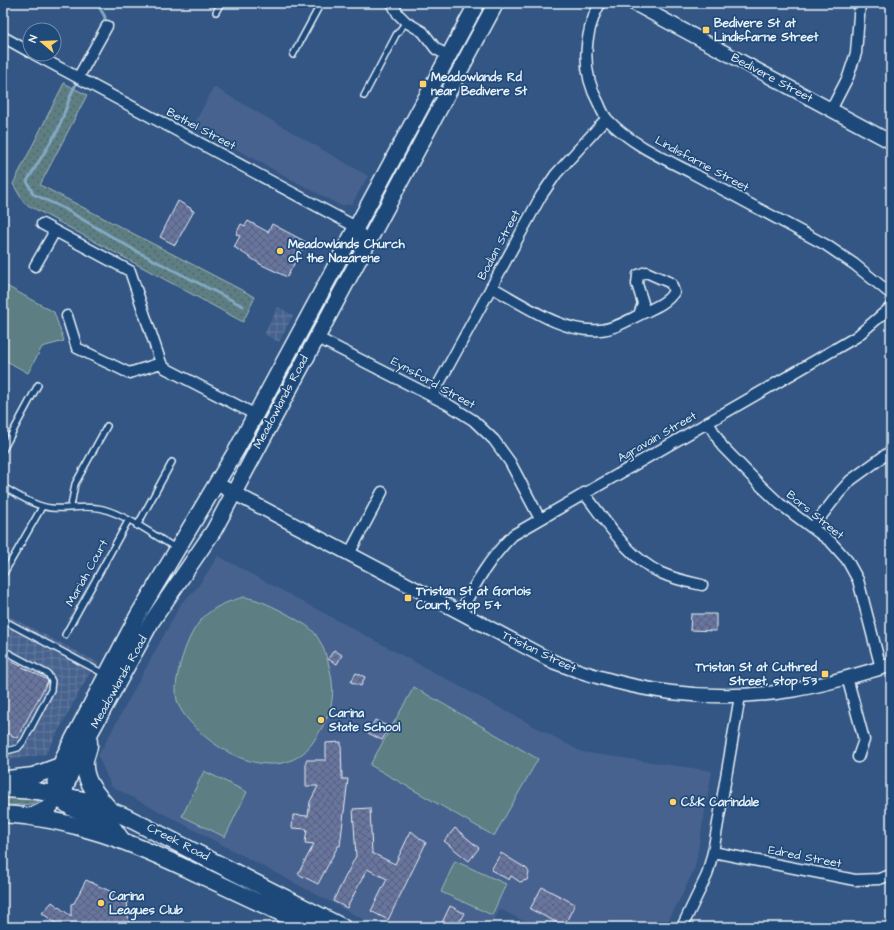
<svg xmlns="http://www.w3.org/2000/svg" width="894" height="930" font-family="'Architects Daughter',sans-serif">
<style>
.built{fill:#47628e}
.industrial{fill:url(#industrial-grid)}
.grass{fill:url(#grass-dots);stroke:#a2b8bd}
.park{fill:#5d7e82;stroke:#a2b8bd}
.lines{fill:none;stroke-linecap:round;stroke-linejoin:round}
.stream{stroke:#84a9c3;stroke-width:3}
.building{fill:url(#building-cross-hatch);stroke:#e8f1f8}
.service-casing{stroke:#e8f1f8;stroke-width:8}
.minor-casing{stroke:#e8f1f8;stroke-width:13}
.tertiary-casing{stroke:#e8f1f8;stroke-width:16}
.secondary-casing{stroke:#e8f1f8;stroke-width:18}
.primary-casing{stroke:#e8f1f8;stroke-width:19}
.service{stroke:#1f4a7a;stroke-width:5}
.minor{stroke:#1f4a7a;stroke-width:10}
.tertiary{stroke:#1f4a7a;stroke-width:13}
.secondary{stroke:#1f4a7a;stroke-width:15}
.primary{stroke:#1f4a7a;stroke-width:16}
.poi-dot{fill:#ffd166;stroke:#1f4a7a;stroke-width:1.5}
.labels{text-anchor:middle;dominant-baseline:central;stroke-width:3.5;stroke-linejoin:round;paint-order:stroke}
.poi-label{font-size:12px;font-weight:bold;fill:#e8f1f8;stroke:#1f4a7a;text-anchor:start}
.street-label{font-size:12px;fill:#e8f1f8;stroke:#1f4a7a}
</style>
<defs>
<pattern id="industrial-grid" width="8" height="8" patternUnits="userSpaceOnUse"><rect width="8" height="8" fill="#47628e"/><path d="M0 4h8M4 0v8" fill="none" stroke="#62799f"/></pattern>
<pattern id="grass-dots" width="8" height="8" patternUnits="userSpaceOnUse"><rect width="8" height="8" fill="#5d7e82"/><path d="M2 2h.1M6 6h.1" fill="none" stroke="#536669" stroke-width="1.8" stroke-linecap="round"/></pattern>
<pattern id="building-cross-hatch" width="8" height="8" patternUnits="userSpaceOnUse"><rect width="8" height="8" fill="#68749f"/><path d="M0 0l8 8M0 8l8-8" fill="none" stroke="#596079"/></pattern>
</defs>
<rect width="100%" height="100%" fill="#345684"/>
<filter id="ink" filterUnits="userSpaceOnUse"><feTurbulence type="fractalNoise" baseFrequency=".025" numOctaves="2"/><feDisplacementMap in="SourceGraphic" scale="8" xChannelSelector="R" yChannelSelector="G"/><feConvolveMatrix kernelMatrix="1 2 1 2 8 2 1 2 1" color-interpolation-filters="sRGB"/></filter>
<g filter="url(#ink)">
<path class="built" d="M214,87L368,176L352,204L341,206L193,126Z
M218,556L582,752L712,771L695,867L684,891L665,927H535L500,909L491,927H378L111,786L98,756L182,602L197,588Z"/>
<path class="industrial" d="M278,307L293,315L279,342L264,334Z
M3,613L99,663L88,676L46,754L3,761Z"/>
<path class="grass" d="M64,83L87,95L40,185L255,297L243,322L24,203L13,184Z
M3,792L43,799L31,804L3,806Z"/>
<path class="park" d="M3,284L54,312L64,341L42,347L28,373L3,359Z
M244,597C261,600 274,607 289,615C296,620 306,624 312,630C320,639 325,651 328,662C337,695 333,711 315,739C287,785 227,759 198,730C190,722 180,712 177,700C173,686 181,658 187,644C199,615 214,605 244,597Z
M414,687L538,759L494,836L370,765Z
M204,771L247,792L225,837L182,816Z
M455,861L506,884L492,915L441,892Z"/>
<g class="lines">
<path class="stream" d="M97,3L105,17L104,25
M78,80L72,92L58,130L27,181L33,194L65,209L136,251L243,306"/>
</g>
<path class="building" d="M178,201L192,209L191,210L194,211L175,245L160,237Z
M248,221L268,232L272,224L306,242L287,277L260,264L234,247L240,236L236,234L241,224L245,226Z
M691,614H716V631L690,630Z
M334,650L342,655L337,664L328,659Z
M3,657L46,679L48,681L17,738L3,731Z
M356,673L365,677L361,686L351,682Z
M375,720L389,727L382,740L368,733Z
M341,742L342,779H348L340,846H338L318,884L298,874L314,844L305,843L307,829L292,828L293,815L308,816L310,802L318,786H306V760H326V743Z
M370,808L372,853L395,864L411,831L426,843L388,920L371,911L387,879L367,869L347,908L333,901L356,856L353,809Z
M455,828L479,848L469,861L444,841Z
M501,853L527,869L529,873L527,880L520,882L511,876L509,880L491,870Z
M86,880L114,893L111,900H127L129,927H60L42,913L52,902L71,916V904L74,903Z
M542,887L575,904L564,926L530,909Z
M450,906L464,913L457,927H440Z"/>
<g class="lines">
<g class="service-casing">
<path id="service" d="M216,12L221,3
M293,55L321,3
M364,96L396,35L406,22
M3,450L38,385
M3,487C18,495 34,506 51,508C68,510 85,504 103,509C128,516 153,535 176,548
M71,506L75,484L107,426
M137,526L172,462
M3,575L42,507
M3,620L106,675
M65,635L128,521
M3,650L48,674L52,681L51,690L24,741L18,748L3,752"/>
</g>
<g class="minor-casing">
<path id="minor" d="M392,3L398,14L406,22L423,32L436,49L449,56
M600,3C583,35 581,72 599,104C601,109 604,116 608,120C631,144 663,158 692,173C737,197 781,221 826,245L854,264L891,294
M3,37L30,52
M34,54L356,227L363,237V249
M78,78L107,26
M831,110L848,77L856,53L860,3
M42,224L130,271L161,363L165,368L256,415
M35,266L55,231
M491,287C523,304 563,334 600,330C614,329 627,321 639,315C653,308 666,304 674,292L671,283L646,272L638,275L637,284L643,303L639,315
M67,316L77,348L129,373L161,363
M316,337L449,405L473,420L494,440L510,462L540,519
M432,396L541,196L556,174L606,119
M708,422L722,446L761,486L780,504L831,542L847,560L858,580L881,668
M584,493C606,521 627,557 661,573C674,579 688,582 702,585
M812,528L840,492L851,480L891,451
M349,554L382,492
M460,613C476,582 489,559 513,535L856,337L891,307
M847,677L864,740L858,757
M713,852L855,880L879,879L891,875
M682,927L707,875L713,852L740,696"/>
</g>
<g class="tertiary-casing">
<path id="tertiary" d="M633,3L891,142
M217,484L554,662C633,692 709,704 793,690C826,685 859,674 891,665"/>
</g>
<g class="secondary-casing">
<path id="secondary" d="M33,815L50,807L65,789L76,759L152,621L214,530L496,3
M123,841L110,823L73,809L63,802L55,782L64,756L138,615L237,449L477,3"/>
</g>
<g class="primary-casing">
<path id="primary" d="M88,737C91,748 87,750 85,761C83,782 98,795 110,810
M3,784L8,779L33,776L60,766
M3,789L37,791L84,800L124,816L342,927
M3,814C73,818 133,843 196,873C234,891 273,909 311,927"/>
</g>
<use href="#service" class="service"/>
<use href="#minor" class="minor"/>
<use href="#tertiary" class="tertiary"/>
<use href="#secondary" class="secondary"/>
<use href="#primary" class="primary"/>
</g>
</g>
<g class="poi-dot">
<rect x="702" y="26" width="8" height="8" rx="2"/>
<rect x="419" y="80" width="8" height="8" rx="2"/>
<circle cx="280" cy="251" r="4"/>
<rect x="404" y="594" width="8" height="8" rx="2"/>
<rect x="821" y="670" width="8" height="8" rx="2"/>
<circle cx="321" cy="720" r="4"/>
<circle cx="673" cy="802" r="4"/>
<circle cx="101" cy="903" r="4"/>
</g>
<g class="labels">
<g class="poi-label">
<text x="714" y="23">Bedivere St at<tspan x="714" dy="14">Lindisfarne Street</tspan></text>
<text x="431" y="77">Meadowlands Rd<tspan x="431" dy="14">near Bedivere St</tspan></text>
<text x="288" y="244">Meadowlands Church<tspan x="288" dy="14">of the Nazarene</tspan></text>
<text x="416" y="591">Tristan St at Gorlois<tspan x="416" dy="14">Court, stop 54</tspan></text>
<text x="817" y="667" text-anchor="end">Tristan St at Cuthred<tspan x="817" dy="14">Street, stop 53</tspan></text>
<text x="329" y="713">Carina<tspan x="329" dy="14">State School</tspan></text>
<text x="681" y="802">C&amp;K Carindale</text>
<text x="109" y="896">Carina<tspan x="109" dy="14">Leagues Club</tspan></text>
</g>
<g class="street-label">
<text transform="translate(772 78) rotate(28)">Bedivere Street</text>
<text transform="translate(201 129) rotate(28)">Bethel Street</text>
<text transform="translate(702 164) rotate(28)">Lindisfarne Street</text>
<text transform="translate(499 245) rotate(-62)">Bodian Street</text>
<text transform="translate(433 383) rotate(29)">Eynsford Street</text>
<text transform="translate(281 402) rotate(-62)">Meadowlands Road</text>
<text transform="translate(657 437) rotate(-30)">Agravain Street</text>
<text transform="translate(815 515) rotate(39)">Bors Street</text>
<text transform="translate(87 573) rotate(-61)">Mariah Court</text>
<text transform="translate(539 652) rotate(26)">Tristan Street</text>
<text transform="translate(119 682) rotate(-61)">Meadowlands Road</text>
<text transform="translate(178 842) rotate(27)">Creek Road</text>
<text transform="translate(805 857) rotate(11)">Edred Street</text>
</g>
</g>
<rect width="894" height="930" fill="none" stroke="#1f4a7a" stroke-width="16"/>
<rect x="8" y="8" width="878" height="914" fill="none" stroke="#e8f1f8" stroke-width="1.5" filter="url(#ink)"/>
<g transform="translate(42 42) rotate(289)"><circle r="19" fill="#1f4a7a" stroke="#6f8dac"/>
<path d="M0-3L7 15L0 10L-7 15Z" fill="#ffd166"/>
<text y="-6" font-size="11" font-weight="bold" text-anchor="middle" fill="#e8f1f8">N</text>
</g>
</svg>
